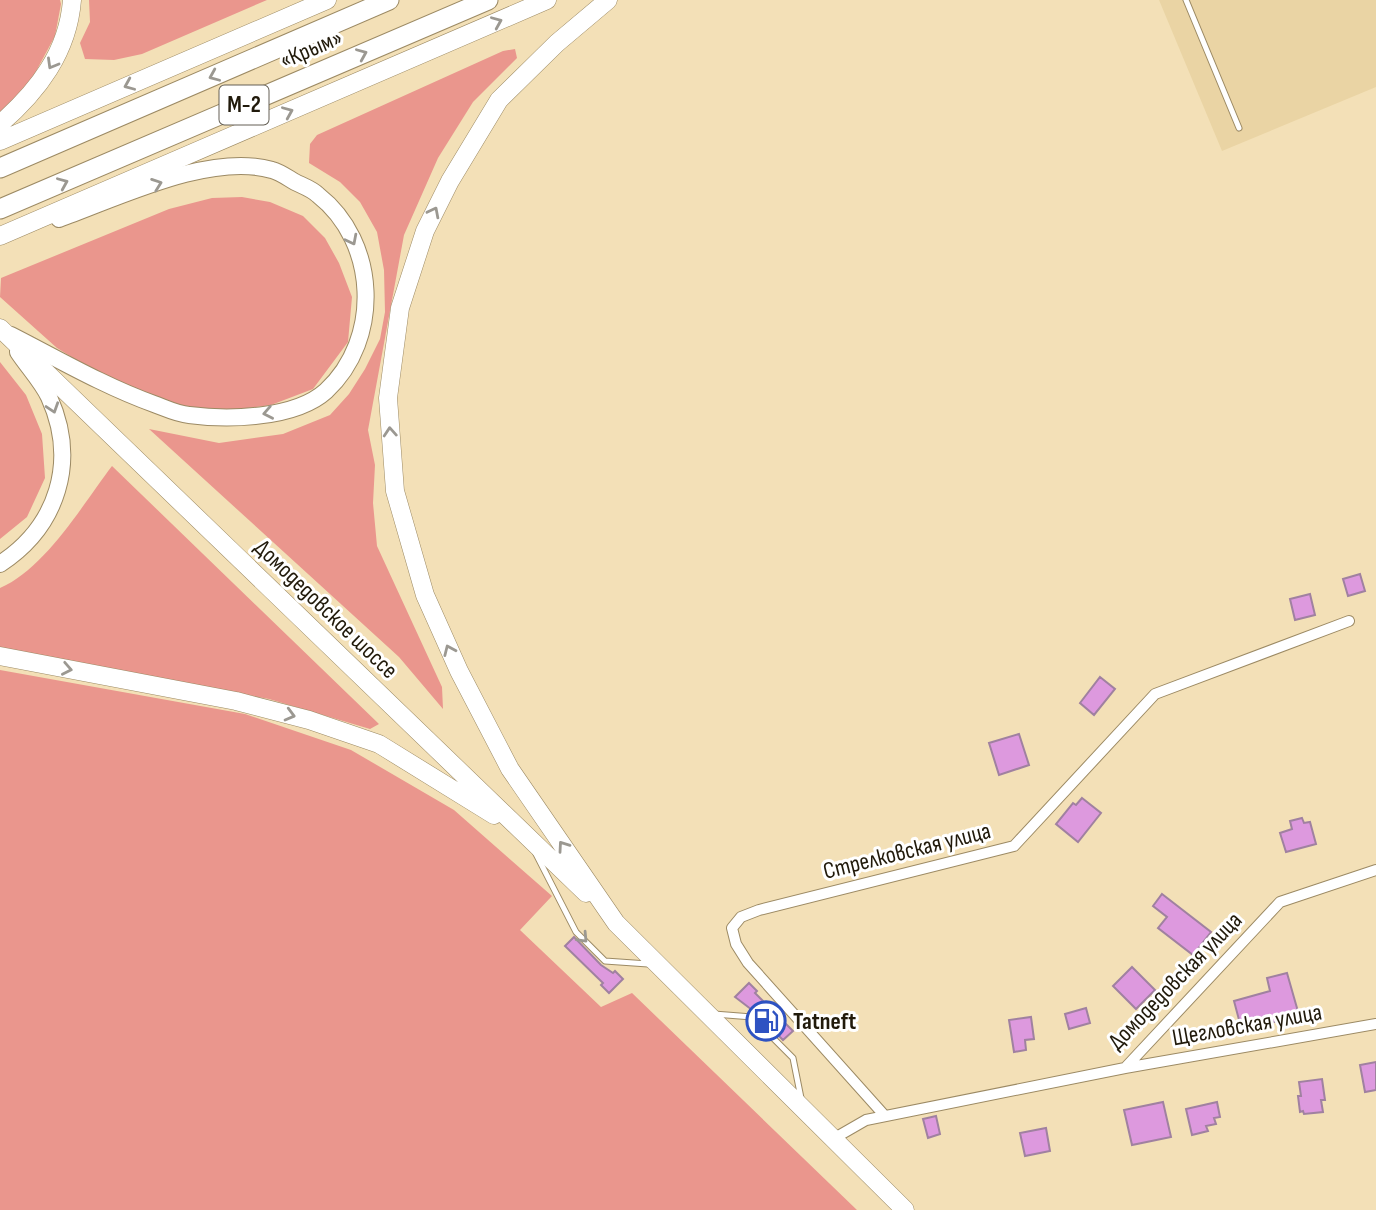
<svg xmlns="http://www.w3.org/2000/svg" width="1376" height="1210" font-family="'Sofia Sans Condensed',sans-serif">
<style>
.built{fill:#ead4a4}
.green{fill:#ea968d}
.building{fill:#dd99de;stroke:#a081a0;stroke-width:2}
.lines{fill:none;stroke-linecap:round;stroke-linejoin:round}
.lane-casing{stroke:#9c8a64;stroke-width:7}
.street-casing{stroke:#9c8a64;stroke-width:12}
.secondary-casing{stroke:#9c8a64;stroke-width:18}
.primary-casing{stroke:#9c8a64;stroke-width:19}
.highway-casing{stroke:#9c8a64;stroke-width:21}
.lane{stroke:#fff;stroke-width:5}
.street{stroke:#fff;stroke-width:10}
.secondary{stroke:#fff;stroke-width:16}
.primary{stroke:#fff;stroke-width:18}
.highway{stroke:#fff;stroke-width:19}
.oneway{stroke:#9b9891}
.labels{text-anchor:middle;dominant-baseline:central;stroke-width:6;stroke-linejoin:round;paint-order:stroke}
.shield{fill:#fff;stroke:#645f54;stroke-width:2}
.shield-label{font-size:23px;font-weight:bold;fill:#211a0b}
.street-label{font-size:24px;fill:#211a0b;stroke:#fff}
.poi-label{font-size:24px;font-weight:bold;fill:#211a0b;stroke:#fff;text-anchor:start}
</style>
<rect width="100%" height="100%" fill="#f3e0b7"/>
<path class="built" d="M1159,0H1376V87L1222,151Z"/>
<path class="green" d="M0,0H60L61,4L55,36L33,77L0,114Z
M89,0H267L142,54L114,60L85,59L80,43L90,22Z
M515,49L517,58L473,102L438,158L404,235L368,430L375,465L373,503L377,546L442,687L443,709L399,657L149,429L219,443L283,434L330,415L349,394L365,369L380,339L385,312L384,270L377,232L360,202L340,182L309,163L310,144L317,135L503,51Z
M242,197L270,202L303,216L325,238L339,263L352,297L348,342L313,389L271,405L207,413L149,395L101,375L57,348L0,297L1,278L169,209L212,198Z
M0,362L26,395L42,434L45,478L27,517L0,539Z
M112,466L379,724L370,729L269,699L0,648V588C45,569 83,504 112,466Z
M0,670L245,714L351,750L454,810L552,896L520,930L601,1007L632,993L857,1210H0Z"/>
<path class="building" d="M1360,574L1365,591L1348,596L1343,579Z
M1310,594L1315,615L1295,620L1290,599Z
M1100,677L1115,689L1094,715L1080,703Z
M1019,734L1029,765L999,775L989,743Z
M1082,798L1101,813L1078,842L1056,824L1073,803L1076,805Z
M1302,818L1304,823L1310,822L1316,844L1286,852L1280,833L1292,829L1290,821Z
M1162,894L1211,932L1193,955L1158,928L1167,917L1153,906Z
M574,937L601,965L613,973L615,971L623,979L609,993L601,985L603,983L565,946Z
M1132,967L1155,990L1136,1009L1113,986Z
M1287,973L1299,1015L1242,1031L1234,1001L1270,991L1267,978Z
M749,983L757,991L755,993L793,1031L783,1040L756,1013L735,997Z
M1086,1008L1090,1023L1069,1029L1065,1014Z
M1031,1017L1034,1039L1025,1040L1026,1050L1014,1052L1009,1020Z
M1376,1062V1090L1365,1092L1360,1065Z
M1322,1079L1325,1100H1321L1323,1112L1304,1114L1303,1111L1300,1112L1298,1096H1301L1299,1082Z
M1163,1102L1171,1137L1132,1145L1124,1110Z
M1217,1102L1220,1117L1214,1118L1216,1124L1206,1126L1208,1131L1192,1135L1186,1109Z
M936,1116L940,1134L928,1138L923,1119Z
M1046,1128L1050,1151L1025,1156L1020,1133Z"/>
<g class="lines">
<g class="lane-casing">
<path id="lane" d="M1186,0L1239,128
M536,854L576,932L605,961L648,964
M714,1014L752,1017L793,1058L801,1098"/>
</g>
<g class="street-casing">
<path id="street" d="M1125,1068L1376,1024
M885,1116L748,963L736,944L732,928L741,917L759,910L1014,846L1155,694L1349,621
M833,1139L866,1120L1125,1068L1280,902L1376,870"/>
</g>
<g class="secondary-casing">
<path id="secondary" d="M11,335C58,359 104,386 154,404C165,408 177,414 189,415C228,420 295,419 326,391C382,339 378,242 318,195C312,189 303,186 295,182C288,178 280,172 272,170C210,152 118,198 59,219
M0,564C58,526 78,461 49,397C42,382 28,367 18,352"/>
</g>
<g class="primary-casing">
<path id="primary" d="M608,0L557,43L499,100L450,181L425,231L400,308L388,398L395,491L425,595L459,671L510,769L616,923L905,1210
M0,124C38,91 68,52 72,0
M0,141L327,0
M0,236L547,0
M0,328L586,893
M0,656L236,701L309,720L379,744L494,815"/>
</g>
<g class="highway-casing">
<path id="highway" d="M0,168L389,0
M0,209L488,0"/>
</g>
<use href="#lane" class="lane"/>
<use href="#street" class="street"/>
<use href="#secondary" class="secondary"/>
<use href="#primary" class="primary"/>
<use href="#highway" class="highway"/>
</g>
<defs><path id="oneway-chevron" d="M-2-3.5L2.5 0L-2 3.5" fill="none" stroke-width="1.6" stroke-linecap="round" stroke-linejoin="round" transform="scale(1.75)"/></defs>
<g class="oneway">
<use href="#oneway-chevron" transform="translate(497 22) rotate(-23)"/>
<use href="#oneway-chevron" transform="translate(362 54) rotate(-23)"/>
<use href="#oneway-chevron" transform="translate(52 64) rotate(120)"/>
<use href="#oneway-chevron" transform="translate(214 76) rotate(157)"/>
<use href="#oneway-chevron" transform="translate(129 85) rotate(157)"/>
<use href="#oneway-chevron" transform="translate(288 112) rotate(-23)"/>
<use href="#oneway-chevron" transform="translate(63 183) rotate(-23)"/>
<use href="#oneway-chevron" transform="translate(157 184) rotate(-20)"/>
<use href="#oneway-chevron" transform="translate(434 212) rotate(-63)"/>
<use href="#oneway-chevron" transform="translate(352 240) rotate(63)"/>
<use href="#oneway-chevron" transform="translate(53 408) rotate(72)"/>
<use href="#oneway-chevron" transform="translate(268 413) rotate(169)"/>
<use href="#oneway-chevron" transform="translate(390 432) rotate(-94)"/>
<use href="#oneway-chevron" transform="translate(449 650) rotate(-114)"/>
<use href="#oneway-chevron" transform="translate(67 669) rotate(11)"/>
<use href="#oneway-chevron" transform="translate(290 715) rotate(15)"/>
<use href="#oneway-chevron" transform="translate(563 846) rotate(-125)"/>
<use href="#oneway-chevron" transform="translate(583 938) rotate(47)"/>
</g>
<defs>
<g id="fuel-ring" transform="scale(2.0125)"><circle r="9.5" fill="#fff" stroke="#2e52c2" stroke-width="1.5"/><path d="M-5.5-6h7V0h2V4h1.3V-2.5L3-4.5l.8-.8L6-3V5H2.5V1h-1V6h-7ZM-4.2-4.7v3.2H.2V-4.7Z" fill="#2e52c2"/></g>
</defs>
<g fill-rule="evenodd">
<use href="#fuel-ring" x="766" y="1021"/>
</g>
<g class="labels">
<rect class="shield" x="219.5" y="85.5" width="49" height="39" rx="5"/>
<g class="shield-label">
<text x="244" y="105">М-2</text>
</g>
<g class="street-label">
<text transform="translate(311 49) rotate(-23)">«Крым»</text>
<text transform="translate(326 609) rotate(44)">Домодедовское шоссе</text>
<text transform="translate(907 851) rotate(-14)">Стрелковская улица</text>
<text transform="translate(1175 981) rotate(-46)">Домодедовская улица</text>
<text transform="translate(1247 1025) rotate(-10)">Щегловская улица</text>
</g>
<g class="poi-label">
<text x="793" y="1021">Tatneft</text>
</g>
</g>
</svg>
